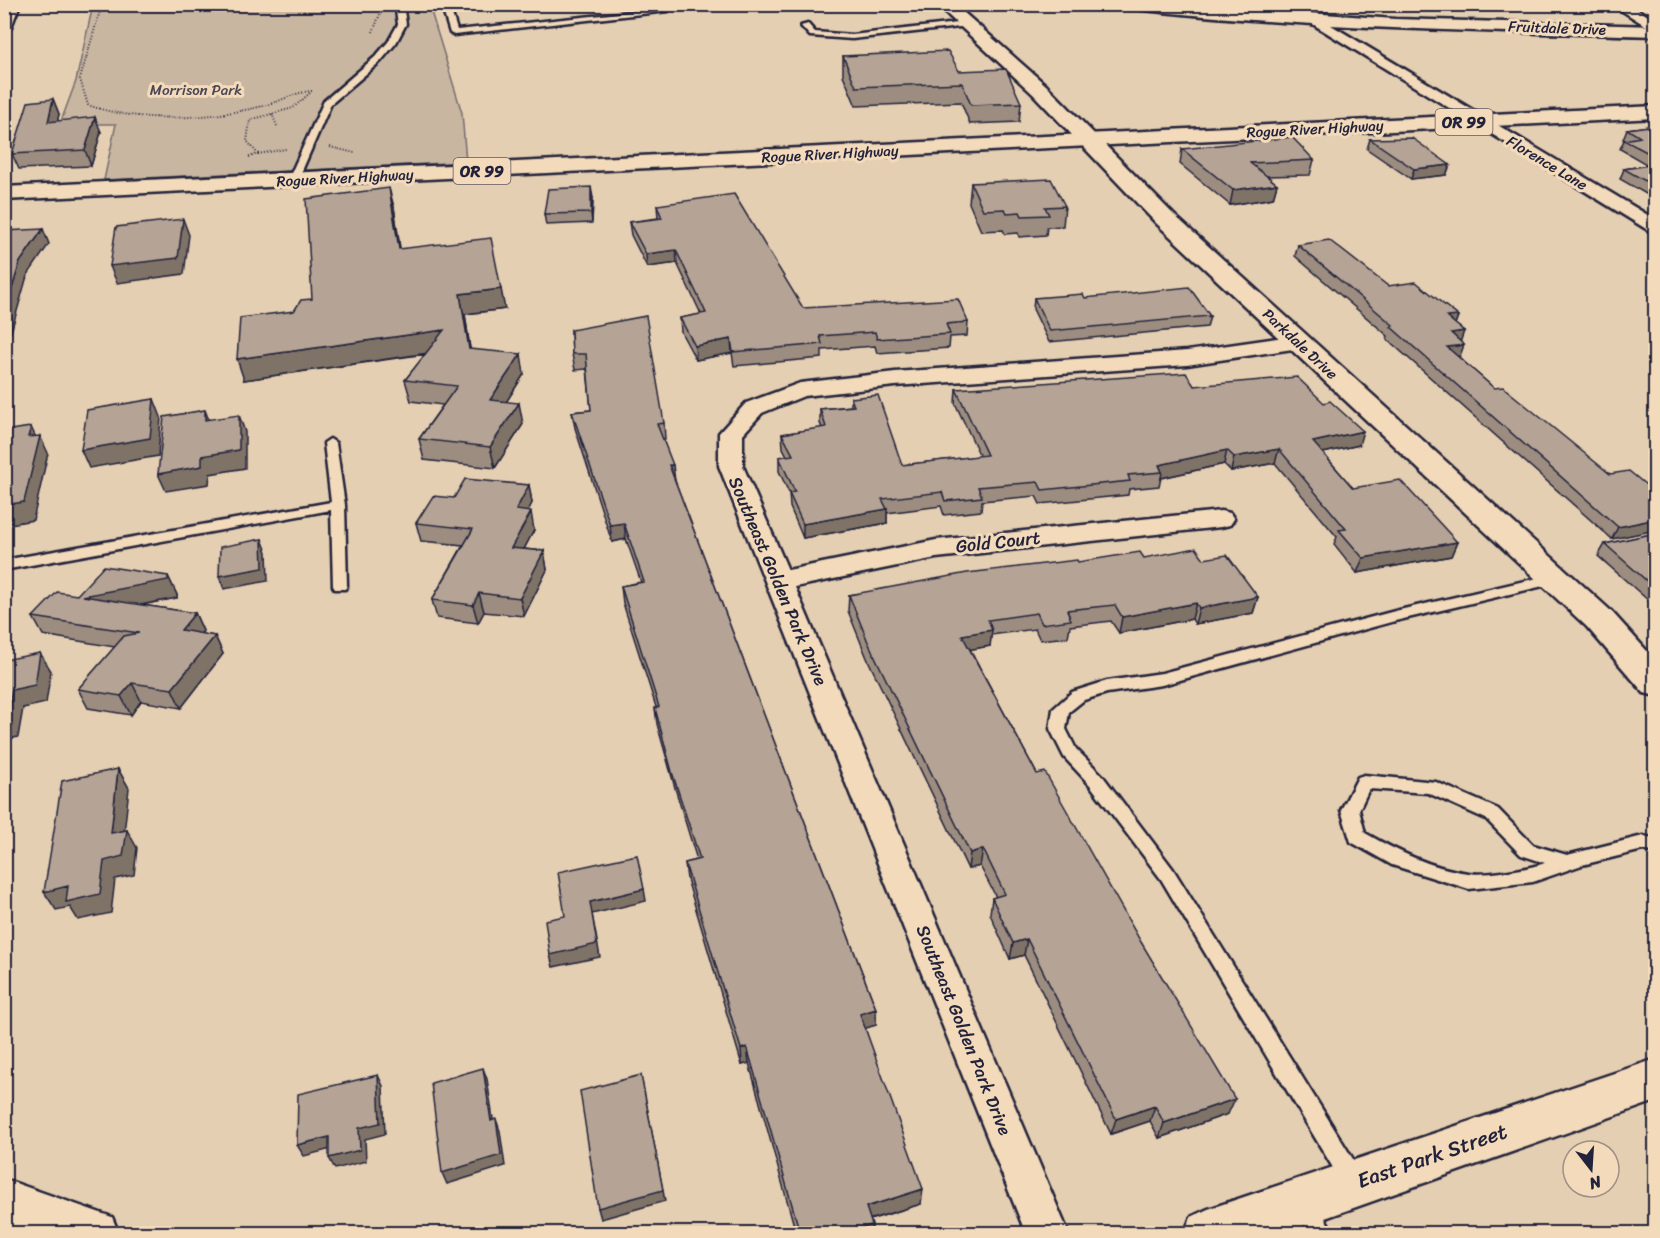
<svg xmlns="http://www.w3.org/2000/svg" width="1660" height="1238" font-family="Sriracha,sans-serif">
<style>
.green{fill:#c8b6a1;stroke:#756c6e;stroke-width:1.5}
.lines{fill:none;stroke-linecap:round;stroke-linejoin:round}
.service-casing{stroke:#22223b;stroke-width:5}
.minor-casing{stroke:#22223b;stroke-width:5}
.tertiary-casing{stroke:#22223b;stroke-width:5}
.secondary-casing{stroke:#22223b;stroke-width:5}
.primary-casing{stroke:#22223b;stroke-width:5}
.path{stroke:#22223b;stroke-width:2;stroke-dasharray:1 2;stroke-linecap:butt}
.service{fill:#f2daba;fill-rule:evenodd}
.minor{fill:#f2daba;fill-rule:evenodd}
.tertiary{fill:#f2daba;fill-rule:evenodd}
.secondary{fill:#f2daba;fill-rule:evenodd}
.primary{fill:#f2daba;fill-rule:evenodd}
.wall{fill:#9c8d80;stroke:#22223b;stroke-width:1.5}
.shaded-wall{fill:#7f7368;stroke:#22223b;stroke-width:1.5}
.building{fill:#b5a495;stroke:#22223b;stroke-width:1.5}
.labels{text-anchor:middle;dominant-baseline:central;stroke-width:6;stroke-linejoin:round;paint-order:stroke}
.far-street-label{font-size:15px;fill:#22223b;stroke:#f2daba}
.far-park-label{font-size:15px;fill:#4c4754;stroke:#f2daba}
.shield{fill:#f2daba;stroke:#605961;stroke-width:1.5}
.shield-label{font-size:16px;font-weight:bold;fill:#22223b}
.street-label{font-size:18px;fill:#22223b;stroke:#f2daba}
.near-street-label{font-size:21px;fill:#22223b;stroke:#f2daba}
</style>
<rect width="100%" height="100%" fill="#e5cfb2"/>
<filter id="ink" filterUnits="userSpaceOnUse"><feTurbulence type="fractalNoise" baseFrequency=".0167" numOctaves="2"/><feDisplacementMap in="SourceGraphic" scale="12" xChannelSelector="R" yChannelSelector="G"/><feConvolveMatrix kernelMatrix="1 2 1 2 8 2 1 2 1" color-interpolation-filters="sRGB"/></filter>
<g filter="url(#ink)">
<path class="green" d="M93,5H429L462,113L466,162L104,180L116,124H60L76,81Z"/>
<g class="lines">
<g class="service-casing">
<path id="service" d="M395,4H403L406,24L396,43L381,61L331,104L298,180L290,182L288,180L324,101L375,57L388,42L398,24Z
M441,4H449L457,30L659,9L657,4H664L668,11L454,35L450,33Z
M966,22H969V26L852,39L810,36L801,26L808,24L815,32L852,35Z
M330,439L336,443L345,505L347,586L345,589H335L333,586L331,510L4,570V560L331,502L324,443Z
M1555,574L1560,576L1562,579L1560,582L1395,621L1162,685L1107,693L1084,700L1069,712L1066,729L1076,749L1102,775L1173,869L1361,1172L1364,1180L1361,1188L1353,1191L1345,1188L1161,879L1090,785L1064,757L1050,729L1053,709L1072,692L1107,681L1162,673L1395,611Z
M1364,775L1436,782L1498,809L1533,845L1567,855L1643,836L1656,839V853L1643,850L1582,865L1533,882L1469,889L1392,865L1351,842L1341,810L1358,777ZM1369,789L1428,793L1486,819L1521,855L1545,863C1529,869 1484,876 1468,873C1431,868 1397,851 1365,833L1359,810Z
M1305,1194L1313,1197L1334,1234H1310L1294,1205L1297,1197Z"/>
</g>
<g class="minor-casing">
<path id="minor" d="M6,4H20L11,27L4,31Z
M1611,4H1629L1656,21V32Z
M1316,16L1656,220V235L1311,23L1309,20Z
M1298,335L1306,337L1309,342L1306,347L1187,365L895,386L804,396L762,413L743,434V466L788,570L936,540L1221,511L1230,513L1234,519L1230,525L1221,527L936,558L795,587L1069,1234H1026L719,466V433L746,403L800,383L895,372L1187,351Z"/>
</g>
<g class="tertiary-casing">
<path id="tertiary" d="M1127,4H1183L1395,19L1656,26V36C1482,31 1308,29 1135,9Z
M1656,1059V1101L1280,1234H1184L1191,1217L1208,1209Z
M4,1179L112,1217L119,1234H22L4,1227Z"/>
</g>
<g class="secondary-casing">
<path id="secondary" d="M936,4H954L1047,86L1173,214L1611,611L1656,661V696L1644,693L1587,627L1157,224L1033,94Z"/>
</g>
<g class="primary-casing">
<path id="primary" d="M1656,106V118L4,200V187Z"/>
</g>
<path class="path" d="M102,4L80,79L88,105C141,124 209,119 263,106C280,102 294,92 312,91
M373,32L380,14
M272,114L277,126
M330,147L355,153
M258,154L286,149
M249,157L258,154L247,141L250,120L293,108L310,93"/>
<use href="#service" class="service"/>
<use href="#minor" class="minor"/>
<use href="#tertiary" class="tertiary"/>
<use href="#secondary" class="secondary"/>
<use href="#primary" class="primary"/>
</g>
<path class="wall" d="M843,56L959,71L1021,103L1019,122L970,124L961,102L856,106L843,75Z
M53,99L59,114L57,121L101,132L91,166L19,169L12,154Z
M1656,125V198H1653L1620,179L1624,169L1648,165L1620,149L1624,140H1625L1623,139L1627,129Z
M1370,139L1450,165L1446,175L1411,179L1367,149Z
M1182,149L1314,160L1310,175L1267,176L1277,184L1273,198L1230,205L1180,164Z
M971,183L1065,206L1063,226L1047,227L1046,235L1019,237L1018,233L1005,234L1003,230L981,231L969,203Z
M593,198L592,223L546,225L544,214Z
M657,205L803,308L968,322L967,336L950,337L949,348L877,353L875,346L822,350V358L734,366L732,353L696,360L681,332L680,318L701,314L677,263L647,267L631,235L629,222L658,218Z
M394,207L400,249L505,309L465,314L470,349L524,374L506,402L523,424L495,468L424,460L419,439L443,405L411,401L405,380L426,354L244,380L294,311L312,299Z
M1298,245L1388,286L1458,316L1455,324L1464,331L1460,341V356H1457L1494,388L1610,474L1656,493V530L1612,539L1387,339L1388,336L1295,256Z
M1034,298H1085L1210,316L1207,327L1049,342L1033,309Z
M571,330L664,423L665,439H663L675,481L876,1009V1025L865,1028L921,1204L870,1220L872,1225L871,1233H796L749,1063L742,1065L687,879L685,863L697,860L675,788L657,724L655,708L656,707L623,603L621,586L641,582L626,539L612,542L575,428L572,412L591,410L587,369L575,370L572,354Z
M1194,386L1359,445L1323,453L1353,488L1457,542L1451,556L1357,573L1334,544L1337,537L1275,463L1231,471L1224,464L1161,478L1159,486L1129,489L1128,495L1040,504L1036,496L982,501L981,511L944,515L941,506L887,513V523L803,538L790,507L789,493L779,471V457L787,456L783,448L782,434L822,428L820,423V409L851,406V398L902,465L980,456L955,403L956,389Z
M529,485L532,503L528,511L534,530L524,549L544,551L547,570L524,616L484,612L478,623L437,618L432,600L463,545L421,541L416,523L454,498Z
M1656,533V600L1649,601L1598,556L1605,544Z
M1144,558L1204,559L1258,597L1253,613L1195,624L1192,619L1119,633L1111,621L1070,626L1068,637L1040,640L1035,629L991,635L990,646L970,649L1037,774L1228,1114L1159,1138L1150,1121L1111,1134L1024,955L1010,959L990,914L992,898L996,897L980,866L968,869L867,658L848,611L849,595L1078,562Z
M168,576L177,595V598L142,605L195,613L203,631L201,634L215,636L223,654L181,708L141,701L131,715L88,708L78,689L115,647L43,635L33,617L77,595Z"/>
<path class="shaded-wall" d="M53,99L59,114L54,137L48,122Z
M95,117L101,132L91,166L85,150Z
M1450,165L1446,175L1411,179L1414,169Z
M1277,184L1273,198L1230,205L1233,190Z
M591,187L593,198L592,223L591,213Z
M389,188L394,207L403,269L399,249Z
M183,219L189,235L184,274L117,283L110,266Z
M43,229L49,244L27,276L9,339L4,340V315L20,262Z
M676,250L677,263L647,267L646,254Z
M501,289L505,309L465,314L473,369L469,349L460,294Z
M1458,316L1454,327L1447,317Z
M444,330L449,350L244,380L237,359Z
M1464,331L1460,343L1451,333Z
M731,339L732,353L696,360L695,346Z
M1464,345L1460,356L1443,359L1447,347Z
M521,354L524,374L494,421L490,400Z
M154,399L161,417L158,456L89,468L81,450Z
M519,403L523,424L495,468L490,447Z
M205,410L212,428L205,420Z
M239,415L245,432V468L210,474L209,484L166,491L158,474L202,456Z
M31,427L38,442L40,436L48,453L33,520L4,525V505L28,437Z
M1363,431L1359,445L1309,456L1313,442Z
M1279,449L1275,463L1231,471L1234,457Z
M1227,450L1224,464L1161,478L1162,472L1159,465Z
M669,465H673L675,481Z
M529,485L532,503L519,528L516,510Z
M887,509V523L803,538V524Z
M531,512L534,530L515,566L511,548Z
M1656,519V530L1612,539L1618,527Z
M624,523L626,539L612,542L610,525Z
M262,539L267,552L268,581L224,589L219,576Z
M1457,542L1451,556L1357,573L1363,558Z
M544,551L547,570L524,616L520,598Z
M168,576L177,595V598L93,614L83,596Z
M1656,589V599L1649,601Z
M479,593L484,612L478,623L473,605Z
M1258,597L1253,613L1195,624L1199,608Z
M1196,603L1192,619L1119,633L1122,617Z
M195,613L203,631L189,649L181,630Z
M992,630L990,646L961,651L962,635Z
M215,636L223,654L181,708L172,689Z
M40,653L51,671L46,703L23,708L18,737L4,740V720L12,690Z
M132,683L141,701L131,715L121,696Z
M118,769L129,788L122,852L111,833Z
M127,830L137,848L134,875L115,879L111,913L78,920L70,907L56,910L44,892L104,861Z
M983,849L980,866L968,869L970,853Z
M644,889L646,901L592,914L600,957L553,967L550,955L590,902Z
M1027,939L1024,955L1010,959L1013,943Z
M876,1009V1025L860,1030V1014Z
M747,1047L749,1063L742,1065L741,1049Z
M483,1068L487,1079L495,1132L491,1121Z
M378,1075L383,1086L385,1134L365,1139L366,1161L335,1169L329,1158L359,1128Z
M643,1086L665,1201L601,1219L598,1208Z
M1235,1099L1228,1114L1159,1138L1164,1123Z
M1155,1106L1150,1121L1111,1134L1116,1119Z
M496,1119L500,1131L505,1166L447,1184L442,1173Z
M329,1137L335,1148L304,1156L297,1145Z
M923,1189L921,1204L865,1221L866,1207Z
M872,1225L871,1233H844Z"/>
<path class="building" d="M948,51L959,71L1006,69L1021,103L971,105L962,83L856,87L843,56Z
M53,99L48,122L95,117L85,150L12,154L28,102Z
M1656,125V157L1624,140L1640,137L1627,129Z
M1292,137L1314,160L1250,163L1277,184L1233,190L1182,149Z
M1412,138L1450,165L1414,169L1370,139Z
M1656,164V187L1624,169Z
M1051,179L1065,206L1045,207L1049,215L1022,216L1020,212L1007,213L1005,209L983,210L971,183Z
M591,187V213L544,214L548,189Z
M389,188L399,249L491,238L501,289L460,294L469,349L521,354L490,400L519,403L490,447L419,439L457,386L405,380L444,330L237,359L240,318L294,311L301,300L312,299L306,199Z
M734,194L803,308L958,299L968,322L946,324L950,334L877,339L875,332L820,336L822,344L733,352L731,339L695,346L680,318L706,313L676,250L646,254L629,222L662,218L657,205Z
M183,219L178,258L110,266L116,227Z
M43,229L20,262L4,315V231Z
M1329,240L1388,286L1416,282L1458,316L1447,317L1464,331L1451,333L1464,345L1447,347L1494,388L1503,387L1610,474L1629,471L1656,493V519L1618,527L1391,327L1393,325L1298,245Z
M1189,287L1210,316L1050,331L1034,298L1083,294L1085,298Z
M646,316L664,423L657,424L673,465H669L876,1009L860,1014L923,1189L866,1207L872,1225L844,1233H800L747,1047L741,1049L685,863L700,859L672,772L655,708L659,707L621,586L644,582L624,523L610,525L572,412L591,410L586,354H572L571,330Z
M1186,373L1194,386L1297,377L1324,403L1330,401L1363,431L1313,442L1353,488L1400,480L1457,542L1363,558L1339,530L1346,529L1279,449L1234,457L1227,450L1159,465L1162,472L1128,475L1130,481L1042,490L1038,482L978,487L982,497L945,501L942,492L882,499L887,509L803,524L789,493L795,492L779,457L793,455L782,434L826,427L820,409L854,406L851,398L878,395L902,465L987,455L956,389Z
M154,399L150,438L81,450L87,410Z
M205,410V420L239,415V450L202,456V466L158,474L164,417Z
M31,427L28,437L40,436L24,502L4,505V431Z
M465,479L529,485L516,510L531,512L511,548L544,551L520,598L479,593L473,605L432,600L473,529L416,523L433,496L454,498Z
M1656,533V589L1605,544Z
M262,539L263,568L219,576L220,547Z
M1196,548L1204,559L1227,555L1258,597L1199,608L1196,603L1122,617L1115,605L1067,610L1071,620L1042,624L1037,613L988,620L992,630L962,635L1037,774L1045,772L1141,942L1235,1099L1164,1123L1155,1106L1116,1119L1027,939L1013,943L992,898L1005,894L983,849L970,853L868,642L849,595L967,573L1077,560L1078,562L1140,552L1144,558Z
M104,566L168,576V580L83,596L195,613L181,630L215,636L172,689L132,683L121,696L78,689L124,636L139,633L33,617L57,592L77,595Z
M40,653L35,685L12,690L7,719L4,720V660Z
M118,769L111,833L127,830L123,856L104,861L100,894L66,902L68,886L44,892L62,781Z
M637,855L644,889L590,902L597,944L550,955L545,920L565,916L558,872Z
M483,1068L491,1121L496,1119L501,1155L442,1173L431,1083Z
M378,1075L380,1123L359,1128L360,1150L329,1158V1137L297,1145L298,1094Z
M641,1075L663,1190L598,1208L580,1091Z"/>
</g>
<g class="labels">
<g class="far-street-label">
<text transform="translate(1557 28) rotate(2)">Fruitdale Drive</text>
<text transform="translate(1315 129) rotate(-3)">Rogue River Highway</text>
<text transform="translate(830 154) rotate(-3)">Rogue River Highway</text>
<text transform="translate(1547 163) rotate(31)">Florence Lane</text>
<text transform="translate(345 178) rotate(-3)">Rogue River Highway</text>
<text transform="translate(1300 344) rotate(43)">Parkdale Drive</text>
</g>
<g class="far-park-label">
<text x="196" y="90">Morrison Park</text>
</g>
<g class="shield">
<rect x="1435.5" y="109" width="57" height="26" rx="4.5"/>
<rect x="453.5" y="158" width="57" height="26" rx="4.5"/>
</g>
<g class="shield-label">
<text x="1464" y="122">OR 99</text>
<text x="482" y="171">OR 99</text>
</g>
<g class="street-label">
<text transform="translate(998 542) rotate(-6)">Gold Court</text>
<text transform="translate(778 581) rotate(67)">Southeast Golden Park Drive</text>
<text transform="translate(964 1030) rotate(68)">Southeast Golden Park Drive</text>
</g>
<g class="near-street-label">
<text transform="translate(1432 1156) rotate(-19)">East Park Street</text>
</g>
</g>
<rect width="1660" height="1238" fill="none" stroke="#f2daba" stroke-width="24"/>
<rect x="12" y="12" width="1636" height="1214" fill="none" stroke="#22223b" stroke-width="2" filter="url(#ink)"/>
<g transform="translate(1591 1169) rotate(163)"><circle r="28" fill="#f2daba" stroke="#9f9087" stroke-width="1.5"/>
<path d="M0-4.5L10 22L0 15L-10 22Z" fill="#22223b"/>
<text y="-9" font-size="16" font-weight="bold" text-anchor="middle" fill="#22223b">N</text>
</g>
</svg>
